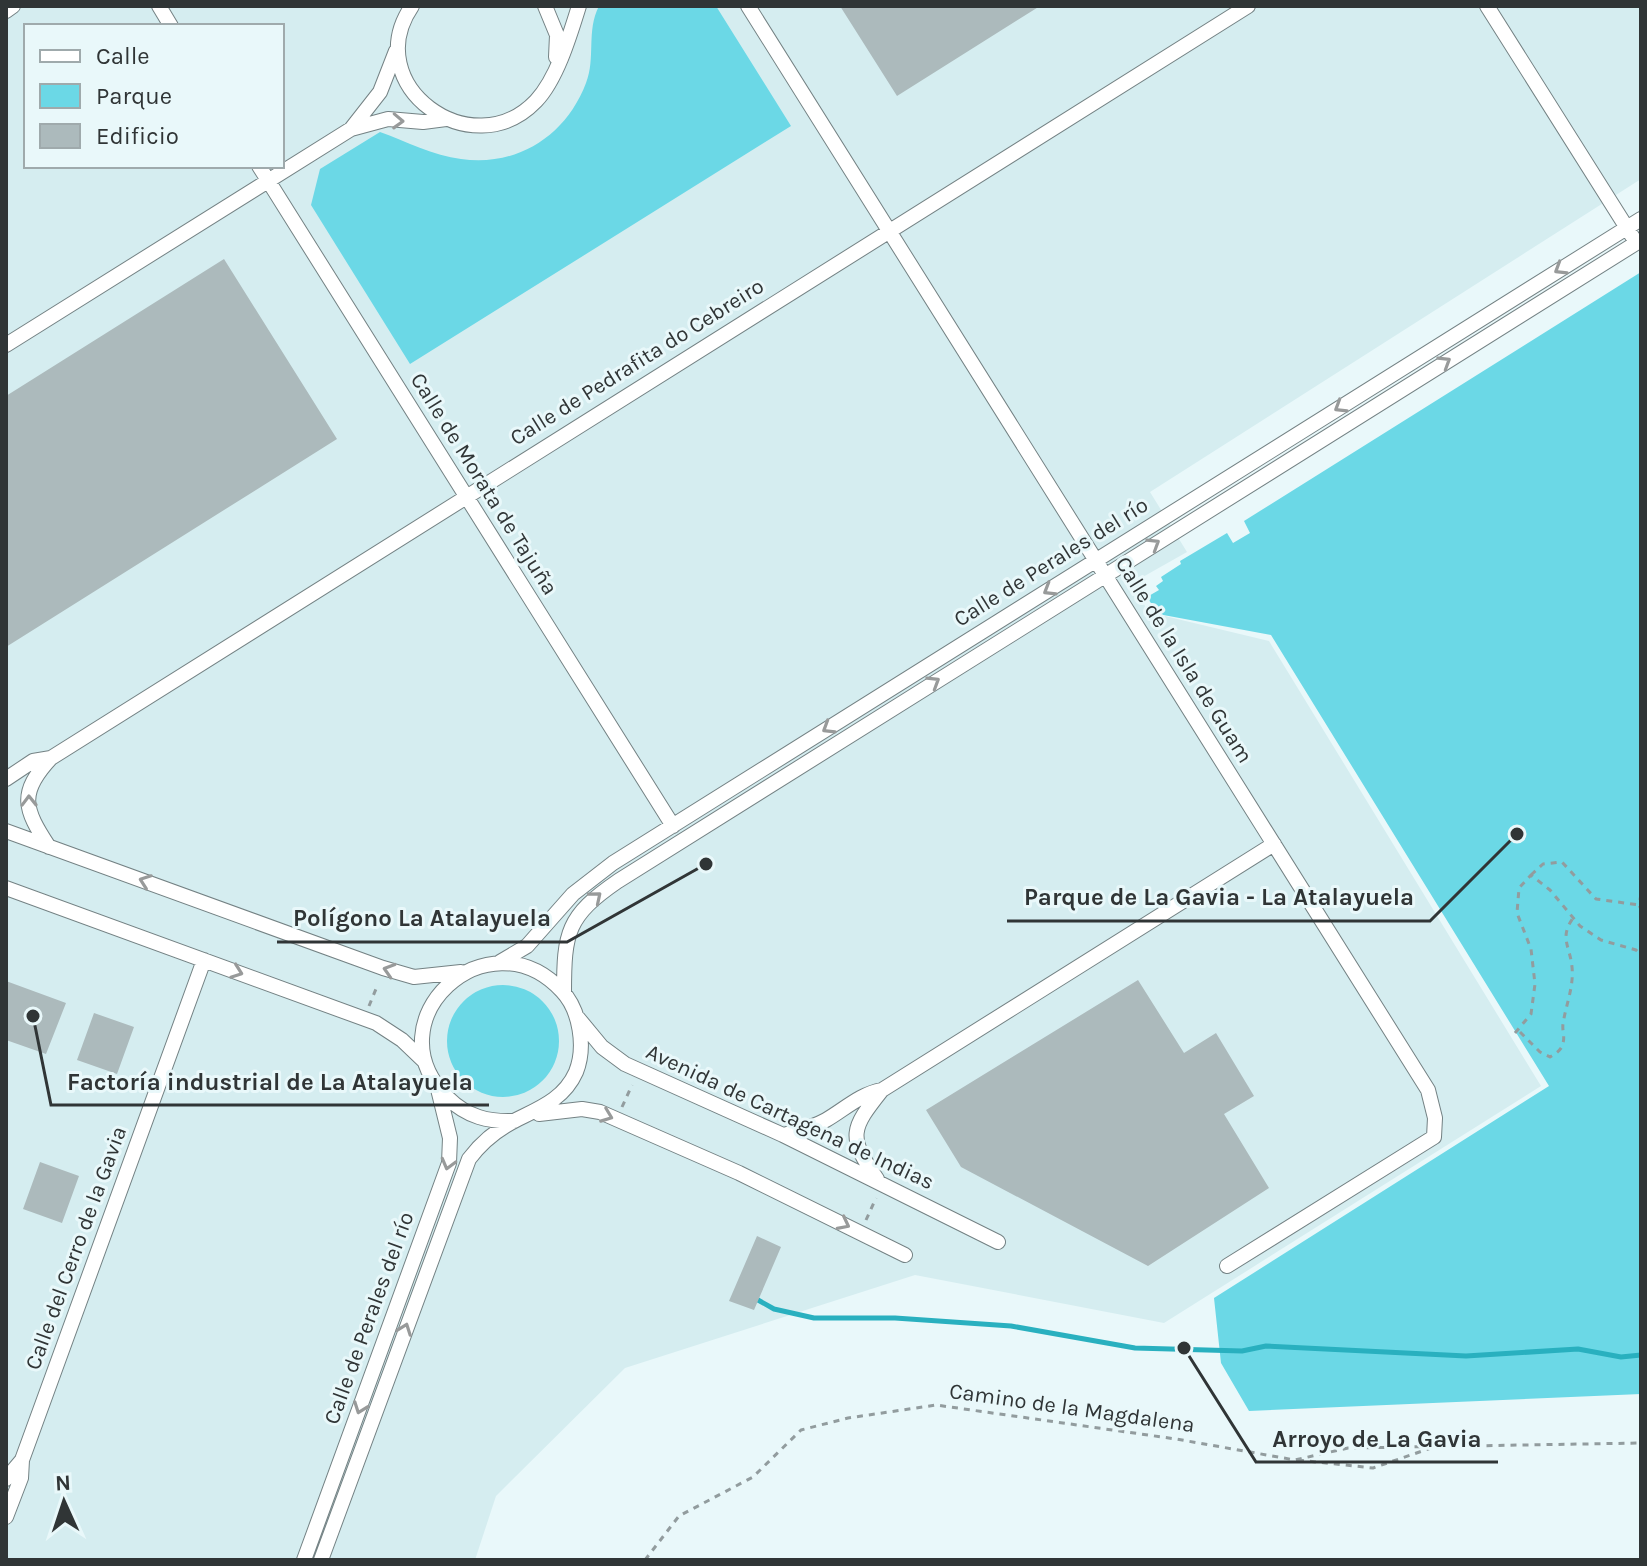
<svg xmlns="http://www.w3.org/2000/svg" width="1647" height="1566" font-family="Karla,sans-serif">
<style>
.built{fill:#d5edf0;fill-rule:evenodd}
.green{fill:#6bd8e6}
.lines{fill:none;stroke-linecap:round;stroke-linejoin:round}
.stream{stroke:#29b0bf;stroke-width:5}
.building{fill:#acbabc}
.minor-casing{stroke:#748284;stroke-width:16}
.path{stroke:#929c9e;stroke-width:3;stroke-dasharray:6 6;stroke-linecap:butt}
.minor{stroke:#fff;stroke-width:14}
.oneway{stroke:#989a9a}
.labels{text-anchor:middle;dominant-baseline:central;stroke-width:6;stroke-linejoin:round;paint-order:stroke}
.street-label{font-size:22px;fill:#303536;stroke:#e9f8fa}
.leader{fill:none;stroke:#303536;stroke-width:3}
.callout-dot{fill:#303536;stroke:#e9f8fa;stroke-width:3}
.callout-label{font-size:24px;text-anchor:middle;font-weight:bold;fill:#303536;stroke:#e9f8fa;stroke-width:6;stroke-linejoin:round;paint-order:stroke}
</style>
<rect width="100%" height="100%" fill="#e9f8fa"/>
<path class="built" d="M6,6H1641V179L1150,492L1187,552L1141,578L1140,596L1148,612L1269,641L1541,1086L1164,1323L915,1275L625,1368L496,1496L475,1560H6ZM26,26H282V166H26Z"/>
<path class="green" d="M599,6H716L791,126L410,364L311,205L320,169L380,132C405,141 434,156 461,159C517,167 566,136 586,83C596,58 586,31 599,6Z
M1641,272V1394L1249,1411L1221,1363L1214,1298L1549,1086L1271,635L1158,614L1147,597L1159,590L1156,586L1163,581L1161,577L1181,564L1180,561L1227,533L1233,543L1250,533L1244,521Z
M447 1041a56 56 0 1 1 112 0a56 56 0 1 1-112 0Z"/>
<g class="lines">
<path class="stream" d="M758,1300L774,1309L814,1318H895L1011,1326L1135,1348L1242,1351L1266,1346L1466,1356L1578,1349L1621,1357L1641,1355"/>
</g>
<path class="building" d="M840,6H1040L897,96Z
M224,259L337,439L6,647V396Z
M1138,980L1184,1053L1216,1033L1254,1096L1224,1114L1269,1188L1148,1266L961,1167L926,1110Z
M6,981L66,1003L46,1054L6,1040Z
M94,1013L134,1027L117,1074L77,1060Z
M40,1162L79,1176L62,1223L23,1209Z
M757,1236L781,1247L754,1310L729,1301Z"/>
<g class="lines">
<g class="minor-casing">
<path id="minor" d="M159,6L171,26
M412,6C358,85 472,168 536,101C557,79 570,35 579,6
M545,6L557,35L556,57
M748,6L1428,1090L1435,1118L1434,1137L1227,1266
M1487,6L1632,236
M6,11L13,6
M351,129L380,92L396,51
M259,166L673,826
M6,345L351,129L388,119L423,122L446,119
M6,779L33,761L51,758
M6,831L383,968L414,977L461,972
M49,847C24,809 18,793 51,758L1248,6
M6,888L376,1023L402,1040L424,1061
M500,962L527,946L573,894L613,863L1641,219
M564,993C564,932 567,916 618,881L1641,240
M578,1018L602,1047L625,1064L783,1135L998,1242
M539,1114L582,1109L600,1112L739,1173L905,1255
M783,1135C798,1131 812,1128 826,1120C845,1109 860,1094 882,1090
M877,1179C847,1136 851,1129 882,1090L1274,844
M6,1479L22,1460
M6,1517L21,1478L22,1460L204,960
M304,1560L449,1163L450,1138L438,1089
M321,1560L469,1159C481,1143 498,1129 516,1120C540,1108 564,1099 576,1072C586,1047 580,1010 562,991C488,911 369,1021 448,1098C467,1117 489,1122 514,1121"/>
</g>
<path class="path" d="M1531,875L1543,864L1562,862L1596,899L1639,905
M1641,894L1639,905L1641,909
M369,1006L378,984
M1520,1032L1540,1052L1550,1057C1555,1054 1562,1050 1563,1043C1565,1037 1562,1030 1563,1024C1566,1004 1574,987 1572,967C1570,946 1559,938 1573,918
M1515,1033L1531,1014L1535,984L1531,949L1517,913L1519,888L1531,875L1550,890L1580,926L1601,940L1636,950L1641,955
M622,1107L632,1085
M866,1220L876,1198
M1298,1460L1373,1468L1431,1448
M645,1560L679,1516L753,1477L801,1430L848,1418L936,1405L1176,1439L1295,1460L1348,1448L1641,1443"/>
<use href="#minor" class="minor"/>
</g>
<defs><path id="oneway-chevron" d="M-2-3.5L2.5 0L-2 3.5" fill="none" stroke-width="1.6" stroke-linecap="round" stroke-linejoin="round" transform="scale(2)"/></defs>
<g class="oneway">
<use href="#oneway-chevron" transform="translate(398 121) rotate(2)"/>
<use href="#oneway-chevron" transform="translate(1560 269) rotate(148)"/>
<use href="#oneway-chevron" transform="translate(1445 362) rotate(-32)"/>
<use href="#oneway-chevron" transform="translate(1340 407) rotate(148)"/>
<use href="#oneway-chevron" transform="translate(1154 544) rotate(-32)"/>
<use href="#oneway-chevron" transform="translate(1049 590) rotate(149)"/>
<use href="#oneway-chevron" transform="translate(934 682) rotate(-32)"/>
<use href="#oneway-chevron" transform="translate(828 728) rotate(148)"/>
<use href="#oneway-chevron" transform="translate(29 801) rotate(-91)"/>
<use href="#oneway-chevron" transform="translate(145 881) rotate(-160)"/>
<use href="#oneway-chevron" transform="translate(596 897) rotate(-40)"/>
<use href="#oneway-chevron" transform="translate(389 970) rotate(-163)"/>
<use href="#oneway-chevron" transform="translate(237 972) rotate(20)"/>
<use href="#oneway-chevron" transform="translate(607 1116) rotate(21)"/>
<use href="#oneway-chevron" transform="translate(448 1164) rotate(105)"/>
<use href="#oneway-chevron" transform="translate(844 1224) rotate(27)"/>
<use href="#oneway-chevron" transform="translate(405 1329) rotate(-70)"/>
<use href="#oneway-chevron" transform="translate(360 1408) rotate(110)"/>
</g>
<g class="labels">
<g class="street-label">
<text transform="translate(637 362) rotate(-32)">Calle de Pedrafita do Cebreiro</text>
<text transform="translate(484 484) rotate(58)">Calle de Morata de Tajuña</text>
<text transform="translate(1051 562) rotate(-32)">Calle de Perales del río</text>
<text transform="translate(1184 660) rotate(58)">Calle de la Isla de Guam</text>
<text transform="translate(790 1117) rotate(25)">Avenida de Cartagena de Indias</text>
<text transform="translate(76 1248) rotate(-70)">Calle del Cerro de la Gavia</text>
<text transform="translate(369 1318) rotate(-70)">Calle de Perales del río</text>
<text transform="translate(1072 1408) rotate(8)">Camino de la Magdalena</text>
</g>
</g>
<path class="leader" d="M1517 834L1430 921H1007M706 864L567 942H277M33 1016L51 1105H489M1184 1348L1256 1462H1498"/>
<g class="callout-dot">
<circle cx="1517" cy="834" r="8"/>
<circle cx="706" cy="864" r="8"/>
<circle cx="33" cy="1016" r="8"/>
<circle cx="1184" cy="1348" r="8"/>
</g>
<g class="callout-label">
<text x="1219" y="905">Parque de La Gavia - La Atalayuela</text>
<text x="422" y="926">Polígono La Atalayuela</text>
<text x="270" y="1090">Factoría industrial de La Atalayuela</text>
<text x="1377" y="1447">Arroyo de La Gavia</text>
</g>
<rect width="1647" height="1566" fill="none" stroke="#303536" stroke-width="16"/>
<rect x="24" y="24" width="260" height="144" fill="#e9f8fa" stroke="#9faaac" stroke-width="2"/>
<rect x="40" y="50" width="40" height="12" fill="#ffffff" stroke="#9faaac" stroke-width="2"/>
<text x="96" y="64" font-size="24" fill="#303536">Calle</text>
<rect x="40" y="84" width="40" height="24" fill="#6bd8e6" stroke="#9faaac" stroke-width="2"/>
<text x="96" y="104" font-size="24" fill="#303536">Parque</text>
<rect x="40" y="124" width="40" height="24" fill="#acbabc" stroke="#9faaac" stroke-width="2"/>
<text x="96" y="144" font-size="24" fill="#303536">Edificio</text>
<g transform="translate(64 1502) rotate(357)" stroke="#e9f8fa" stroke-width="6" paint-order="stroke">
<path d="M0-6L14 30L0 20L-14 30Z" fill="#303536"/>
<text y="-12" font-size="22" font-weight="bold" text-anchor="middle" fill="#303536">N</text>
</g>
</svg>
